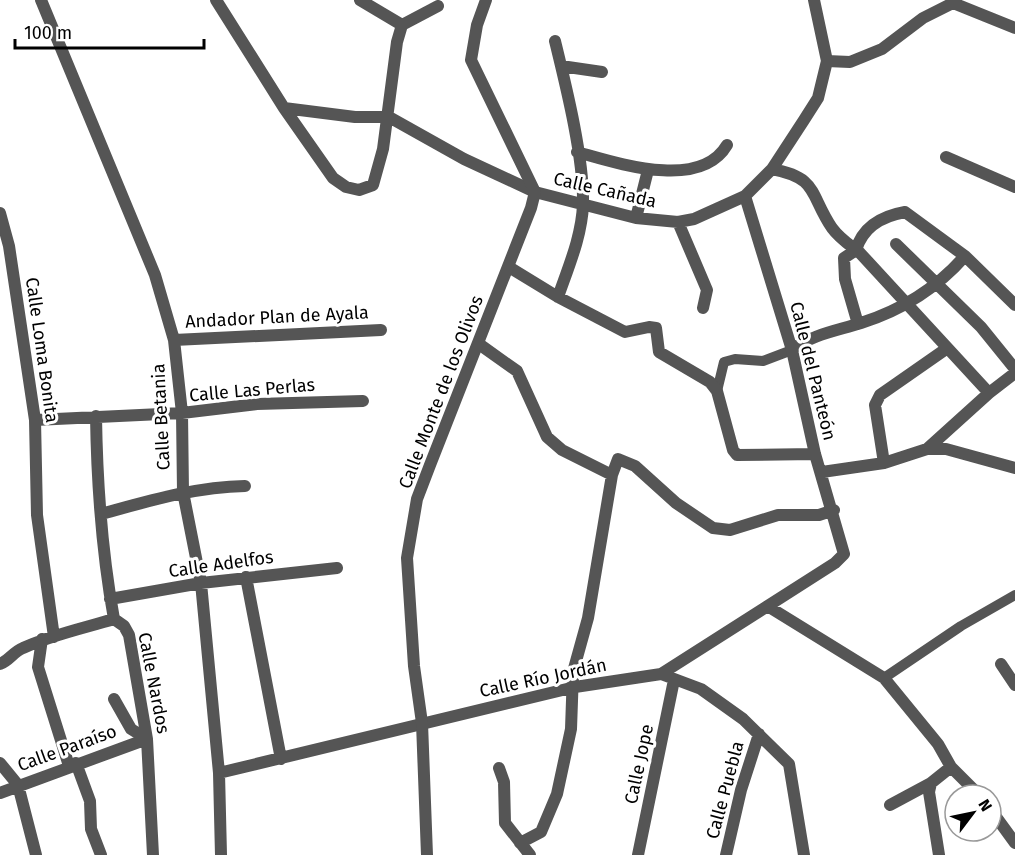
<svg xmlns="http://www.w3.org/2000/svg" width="1015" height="855" font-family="'Fira Sans',sans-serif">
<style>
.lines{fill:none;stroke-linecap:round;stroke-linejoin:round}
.pedestrian{stroke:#555;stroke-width:10}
.minor{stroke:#555;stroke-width:12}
.tertiary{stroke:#555;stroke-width:12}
.labels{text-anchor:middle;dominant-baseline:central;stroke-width:6;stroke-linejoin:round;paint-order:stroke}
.street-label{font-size:18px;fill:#000;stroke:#fff}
</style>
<rect width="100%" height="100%" fill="#fff"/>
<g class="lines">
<path class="pedestrian" d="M717,391L724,362L735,359L763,361L792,350
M884,678L961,626L1015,595"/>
<path class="minor" d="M41,0L155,275L174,340L182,413L183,492L201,583L219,773L221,855
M216,0L284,108L333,178L346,187L359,190L373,185L383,149L397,42L402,25L438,6
M360,0L402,25
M555,41C566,86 584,158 583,204C582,236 568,268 558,297
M827,61L850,62L882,49L923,18L953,3L1015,28
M561,66L602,72
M284,108L355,117H389L464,159L535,192L636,218L678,222L694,219L745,196L772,169L804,120L818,98L827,61L814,0
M577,152C617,163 700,191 727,145
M946,157L1015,187
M772,169C819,178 809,194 832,228C840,239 850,245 860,253L989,393
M0,213L9,246L35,420L37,515L54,637
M636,218L648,170
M678,222L707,290L703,308
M896,244L981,327L1015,369
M856,250C863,226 882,216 905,212L965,256L1015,305
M856,250L844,258L845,279L858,324
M509,267L558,297L625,332L649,327L656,328L659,352L710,382L717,391L733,450L737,455L815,454
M174,340L381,330
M479,344L517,371L547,437L562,450L612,475
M792,350C813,334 836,331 861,323C902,310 936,289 965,256
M96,416C97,484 102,553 114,619L124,626L129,635L147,739L153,855
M35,420L182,413L257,404L363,401
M927,449L989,393L1015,373
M884,463L875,405L880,395L946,349
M822,472L884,463L927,449H946L1015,468
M101,514C149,501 195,487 245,486
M246,577L281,759
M110,599L201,583L337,568
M769,607L884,678L938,744L951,767L979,795
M42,639L38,667L69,766
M0,664C10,660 13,652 23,648C51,635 84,628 114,619
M1001,664L1015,685
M661,674L701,689L743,719L789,764L804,855
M114,699L131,729L147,739
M0,763L18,785L36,855
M76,763L90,801L91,829L101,855
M499,768L504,782L505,823L530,855
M219,773L575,687L661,674L835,563L844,554L815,454L792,350L745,196
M931,783L929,792L939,855
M0,793L147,739
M890,805L931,783L951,767
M991,810L1015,843
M520,843L541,832L557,794L571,729L573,672L588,618L612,475L618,459L635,466L676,503L713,528L730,530L778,515H819L834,510
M638,855L674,680
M726,855L741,790L759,734"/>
<path class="tertiary" d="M427,855L422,723L414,666L407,558L417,499L430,465L531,208L535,192L471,60L477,25L486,0"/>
</g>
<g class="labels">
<g class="street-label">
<text transform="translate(605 190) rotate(13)">Calle Cañada</text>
<text transform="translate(277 317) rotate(-3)">Andador Plan de Ayala</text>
<text transform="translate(42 350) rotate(82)">Calle Loma Bonita</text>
<text transform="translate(813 371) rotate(76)">Calle del Panteón</text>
<text transform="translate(252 390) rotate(-5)">Calle Las Perlas</text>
<text transform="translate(441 392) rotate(-69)">Calle Monte de los Olivos</text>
<text transform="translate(161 417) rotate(-93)">Calle Betania</text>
<text transform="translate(221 564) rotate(-8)">Calle Adelfos</text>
<text transform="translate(543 678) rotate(-12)">Calle Río Jordán</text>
<text transform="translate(154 683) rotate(79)">Calle Nardos</text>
<text transform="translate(67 748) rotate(-20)">Calle Paraíso</text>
<text transform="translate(639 764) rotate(-78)">Calle Jope</text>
<text transform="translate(725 790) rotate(-75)">Calle Puebla</text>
</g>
</g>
<g transform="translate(973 813) rotate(58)"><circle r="28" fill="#ffffff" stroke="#999999" stroke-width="1.5"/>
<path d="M0-4.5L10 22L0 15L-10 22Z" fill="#000000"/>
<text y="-9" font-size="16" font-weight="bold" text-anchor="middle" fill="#000000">N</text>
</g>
<path d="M15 39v9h189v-9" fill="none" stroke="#000000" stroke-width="3"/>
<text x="24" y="39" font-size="18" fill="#000000" stroke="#ffffff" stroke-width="4.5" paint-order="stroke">100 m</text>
</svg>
